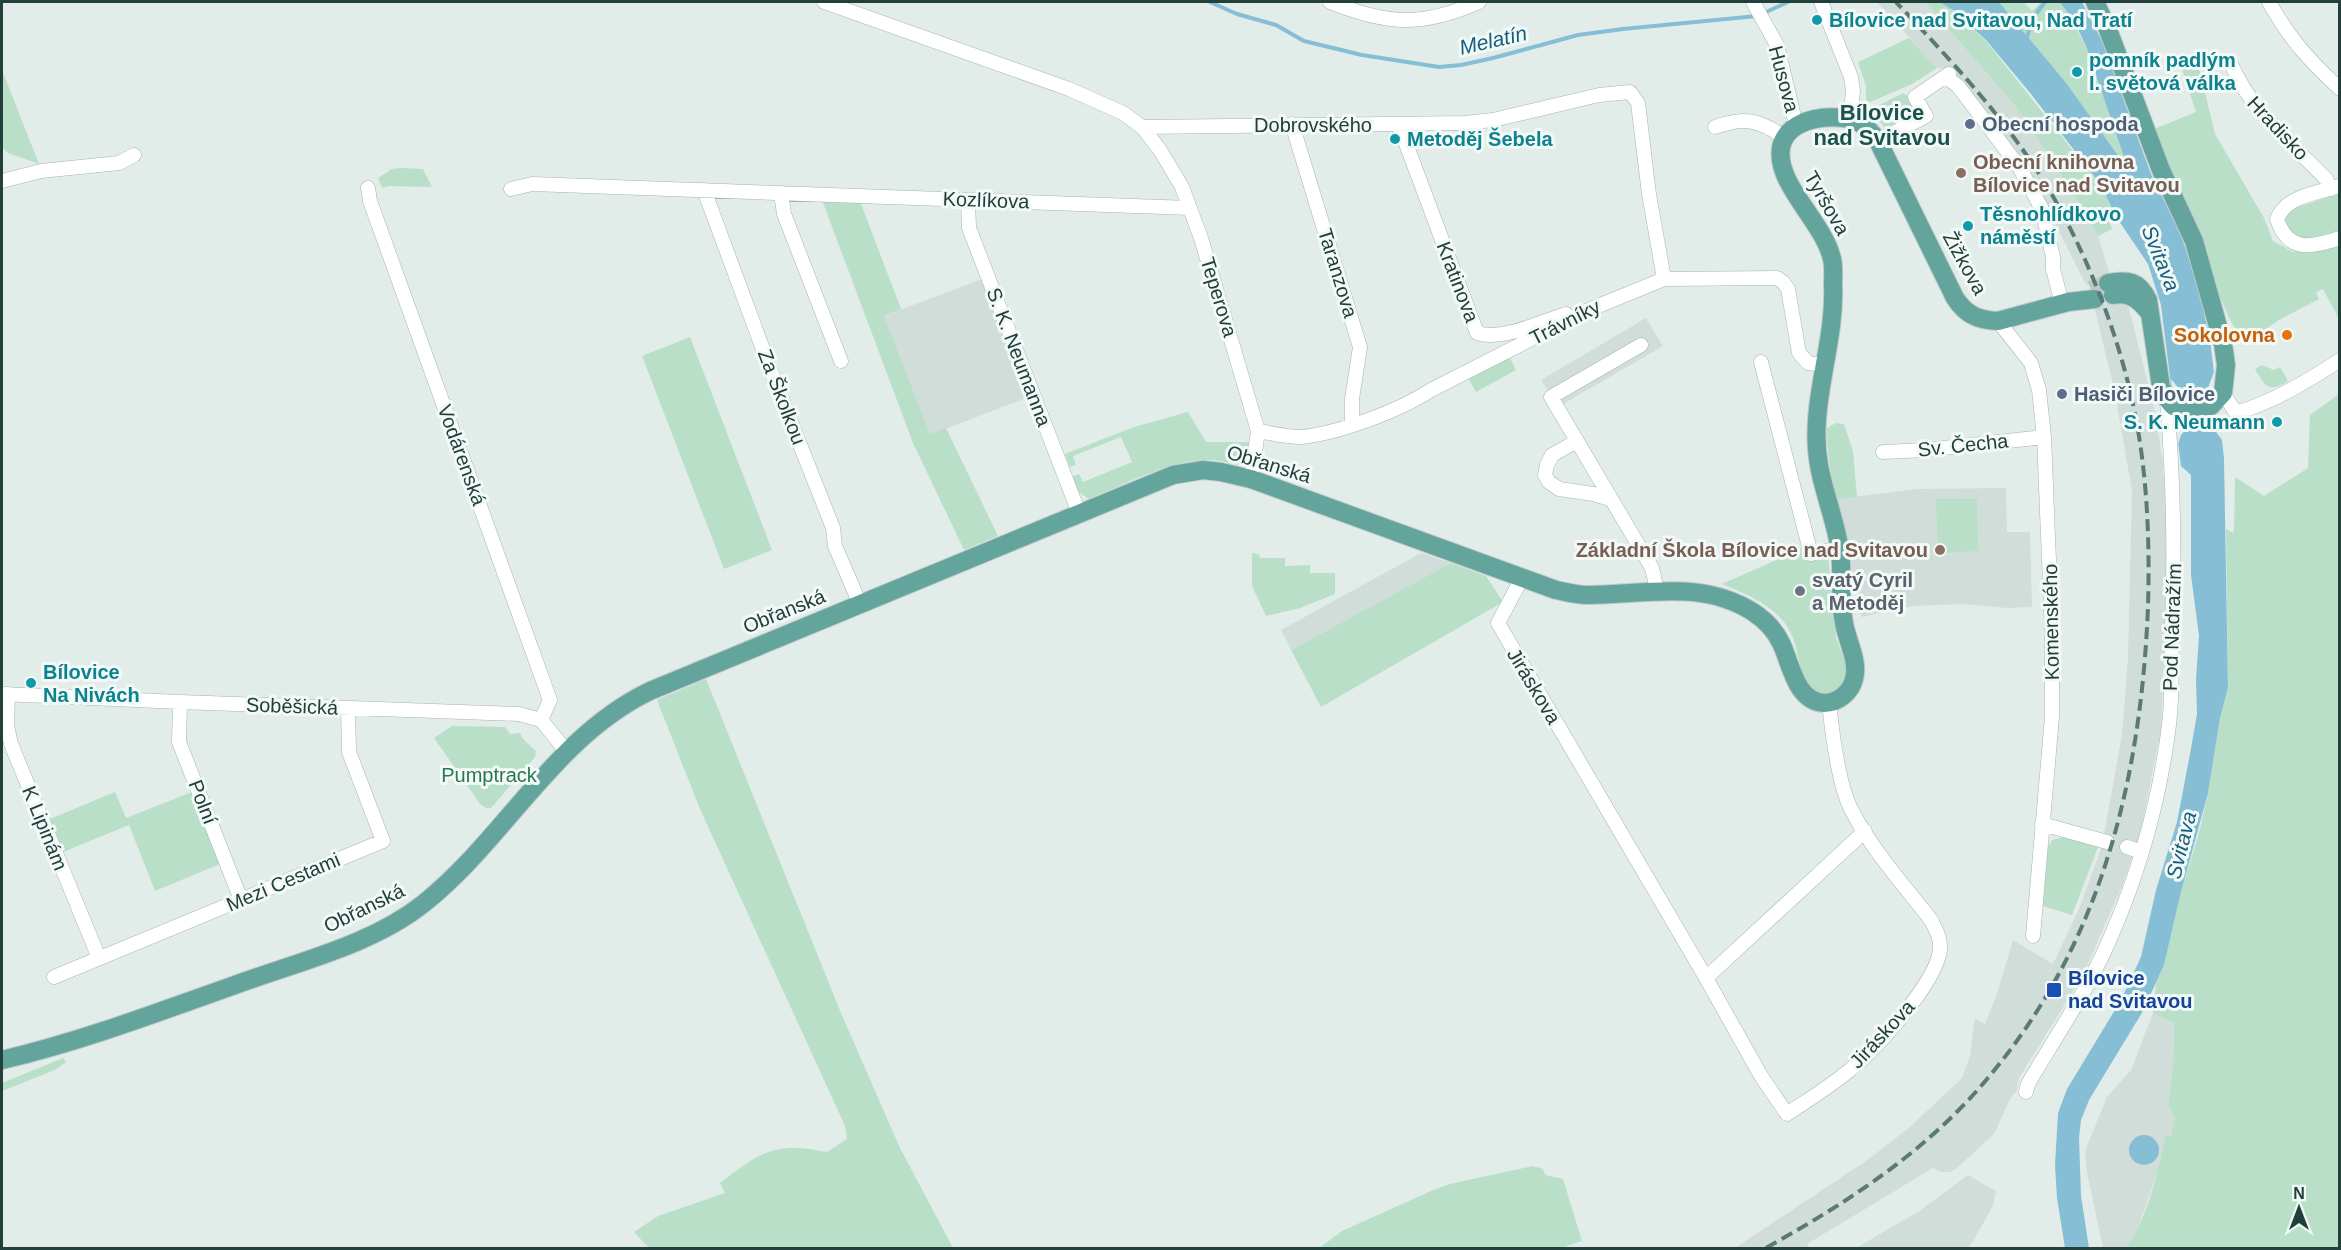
<svg xmlns="http://www.w3.org/2000/svg" width="2341" height="1250" font-family="Arial,sans-serif">
<style>
.built{fill:#d0ddd9}
.green{fill:#b9dfc9}
.water{fill:#86bed5}
.pier{fill:#e2ede9}
.lines{fill:none;stroke-linecap:round;stroke-linejoin:round}
.stream{stroke:#86bed5;stroke-width:4}
.major-tunnel{stroke:#bbcac6;stroke-width:18;stroke-dasharray:18 9;stroke-linecap:butt}
.minor-casing{stroke:#a4b5b1;stroke-width:15}
.major-casing{stroke:#c1c9c8;stroke-width:20}
.minor{stroke:#fff;stroke-width:14}
.major{stroke:#63a59d;stroke-width:18}
.rail{stroke:#5b7a76;stroke-width:4;stroke-dasharray:12 6;stroke-linecap:butt}
.culture-dot{fill:#0f9aa8;stroke:#f2f9f7;stroke-width:2}
.service-dot{fill:#5c6f8a;stroke:#f2f9f7;stroke-width:2}
.education-dot{fill:#8d6e63;stroke:#f2f9f7;stroke-width:2}
.food-dot{fill:#e8710a;stroke:#f2f9f7;stroke-width:2}
.worship-dot{fill:#6b7280;stroke:#f2f9f7;stroke-width:2}
.transit-dot{fill:#1a4fb4;stroke:#f2f9f7;stroke-width:2}
.labels{text-anchor:middle;dominant-baseline:central;stroke-width:6;stroke-linejoin:round;paint-order:stroke}
.culture-label{font-size:20px;font-weight:bold;fill:#0d838f;stroke:#f2f9f7;text-anchor:start}
.street-label{font-size:20px;fill:#213f3b;stroke:#f2f9f7}
.service-label{font-size:20px;font-weight:bold;fill:#4e5e75;stroke:#f2f9f7;text-anchor:start}
.education-label{font-size:20px;font-weight:bold;fill:#785e54;stroke:#f2f9f7;text-anchor:start}
.food-label{font-size:20px;font-weight:bold;fill:#c56008;stroke:#f2f9f7;text-anchor:end}
.worship-label{font-size:20px;font-weight:bold;fill:#5b616d;stroke:#f2f9f7;text-anchor:start}
.park-label{font-size:20px;fill:#287852;stroke:#f2f9f7}
.transit-label{font-size:20px;font-weight:bold;fill:#164399;stroke:#f2f9f7;text-anchor:start}
.water-label{font-size:21px;font-style:italic;fill:#175e7e;stroke:#f2f9f7}
.quarter-label{font-size:22px;font-weight:bold;fill:#1b524d;stroke:#f2f9f7}
</style>
<rect width="100%" height="100%" fill="#e2ede9"/>
<path class="built" d="M1877,2H1925L2018,109L2076,198L2098,236L2110,275L2086,285L2042,197L1946,69L1937,68Z
M982,279L1026,398L930,435L884,316Z
M2117,300H2127L2155,412L2163,463L2168,555L2161,729L2140,835L2122,886L2083,975L2019,1078L2017,1091L2011,1097L1994,1134L1957,1168L1950,1172H1941L1933,1168L1807,1244L1810,1248H1735L1866,1161L1910,1127L1962,1078L1970,1056L1975,1018L1985,1024L1996,997L2013,940L2053,964L2079,909L2102,846L2122,735L2128,658L2132,491L2115,393L2094,306Z
M1646,318L1663,346L1558,407L1541,380Z
M2006,488L2007,532H2030L2032,607L2008,608L1961,604L1913,606L1861,617L1837,499L1916,489Z
M1421,553L1451,563L1291,650L1281,630Z
M2153,1013L2174,1023L2173,1069L2168,1104L2175,1117L2171,1136L2166,1135L2158,1171L2135,1236L2126,1248H2103L2087,1172L2085,1151L2107,1097L2131,1070Z
M1968,1175L1996,1191L1993,1206L1969,1248H1856L1921,1210Z"/>
<path class="green" d="M1925,2H1939L1953,10L1986,41L2100,185L2117,218L2109,222L2112,229L2098,236L2076,198L2018,109Z
M1999,2H2024L2032,11L2041,2H2060C2096,52 2111,116 2130,174L2067,84Z
M1909,38L1937,68L1912,84L1866,104V86L1858,62Z
M2196,55L2215,134L2264,218L2273,241L2293,252L2339,243V319L2323,289L2316,292L2319,299L2279,320L2254,337L2236,330L2229,318L2212,277L2199,229L2168,166L2154,129L2196,112L2180,63Z
M2,70L39,164L8,153L2,147Z
M1903,93L1911,98L1916,113L1913,116L1885,128L1870,110Z
M401,168L423,169L432,187L389,186L382,188L378,178L392,169Z
M2339,193V235L2304,241L2289,234L2283,220L2288,212L2293,209Z
M822,200L860,201L901,309L884,316L930,434L946,428L998,536L964,550L913,443Z
M690,337L772,550L724,569L642,356Z
M1508,354L1516,370L1476,392L1467,376Z
M2262,365L2274,370L2280,367L2288,381C2269,394 2265,386 2255,369Z
M2339,394V1248H2126C2148,1218 2158,1171 2166,1135L2171,1136L2175,1117L2168,1104L2173,1069L2174,1023L2153,1013L2156,983L2164,965L2180,896L2200,829L2208,793L2220,718L2228,688L2226,529L2234,533L2235,477L2264,496L2308,468L2310,415Z
M1188,412L1206,442H1252L1240,465C1230,463 1219,460 1208,460C1167,461 1126,484 1089,499L1077,491L1072,477L1079,474L1083,482L1132,462L1121,437L1073,456L1076,465L1070,467L1065,454L1134,427Z
M1836,423L1844,424L1853,451L1857,497L1837,499C1830,475 1827,453 1827,428Z
M1936,499H1977L1978,551L1938,553Z
M1805,547L1828,555L1836,638L1847,666L1849,676L1840,692L1825,695L1816,694C1799,676 1801,666 1795,644C1786,610 1751,596 1722,584Z
M1252,553L1259,554L1260,558H1285V566L1310,565V573H1335V594L1300,608L1266,616L1252,586Z
M1451,563L1486,576L1503,602L1321,707L1291,650Z
M706,679L841,1013L900,1148L953,1248H649L634,1232L658,1216L725,1193L720,1183C752,1159 767,1144 809,1149C815,1149 821,1152 827,1152L847,1139L845,1126L700,809L657,700Z
M452,726L505,727L510,734L520,733L523,739L536,751L535,757L491,808H486L480,804L434,738Z
M115,792L126,818L192,792L220,864L155,891L129,825L63,852L50,819Z
M2064,837L2098,847L2072,915L2043,906L2048,847L2052,840Z
M63,1058L66,1062L55,1070L2,1091V1083Z
M1533,1166L1543,1169L1545,1175L1563,1179L1582,1241L1561,1248H1319L1342,1231L1431,1191L1450,1184Z"/>
<path class="water" d="M1939,2H1999L2067,84L2129,171L2086,46L2076,25L2060,2H2082L2102,41L2151,174L2181,235L2197,283L2210,339L2224,458L2228,688L2220,718L2208,793L2180,896L2164,965L2143,1011L2089,1100L2081,1120L2079,1138L2081,1196L2089,1248H2065L2057,1198L2055,1165L2058,1113L2067,1089L2121,1000L2141,957L2156,890L2177,822L2190,754L2197,714L2196,679L2199,636L2191,575V475L2181,466L2161,305L2148,264L2117,218L2100,184L2031,94L1986,40L1953,10Z
M2129 1150a15 15 0 1 1 30 0a15 15 0 1 1-30 0Z"/>
<path class="pier" d="M2214,372L2222,440L2211,425L2200,422L2190,425L2181,435L2178,444L2171,379L2181,391L2189,395H2197L2208,388Z"/>
<g class="lines">
<path class="stream" d="M1210,2L1237,14L1276,25L1304,41L1362,55L1439,67L1461,65L1493,58L1578,35L1623,29L1757,16
M1764,13L1788,2
M2026,41L2032,19L2045,2"/>
<path class="major-tunnel" d="M2091,290L2108,283"/>
<g class="minor-casing">
<path id="minor" d="M824,2L1069,89L1123,113L1142,127L1160,150L1182,187L1201,238L1258,431L1251,479
M1330,2C1388,25 1421,27 1479,2
M1753,2L1777,45L1796,125
M1821,2L1851,77L1853,91L1850,119
M2269,2C2291,41 2308,59 2340,89
M2231,64C2252,112 2290,142 2326,179L2331,189
M1946,77L1958,86L2019,167L2042,209L2053,257V269L2062,304
M1292,124L1360,347L1352,399V424
M1399,125L1477,333C1503,341 1540,322 1566,314
M1142,127L1464,123L1493,120L1599,95L1630,92L1638,103L1649,194L1664,279
M1715,127C1744,116 1759,120 1784,137
M1878,141L1926,116L1915,97L1949,74
M2,181L41,171L119,163L134,155
M2339,186C2316,194 2287,195 2277,219C2288,254 2312,247 2340,238
M368,188L370,201L550,700L541,720
M511,189L532,184L1190,208
M704,190L774,379L833,528L835,546L860,604
M781,193L784,214L841,361
M968,200L969,228L1079,513
M1998,321L2031,363L2039,390L2044,437L2052,635V717L2033,936
M1641,345L1551,397L1652,568L1657,590
M1761,362L1811,554L1839,548
M2223,393L2236,413C2275,401 2306,382 2340,360
M1258,431C1271,433 1286,437 1300,437C1337,434 1399,411 1431,390L1586,311L1664,279L1777,278L1783,282L1788,289L1799,353L1808,363L1825,365
M1577,441L1552,455L1547,465L1545,475L1549,482L1559,489L1593,494L1610,499
M1883,452L1925,450L2044,437
M1522,578L1498,623L1706,978L1761,1076L1787,1114C1808,1100 1831,1086 1851,1069C1877,1048 1936,983 1940,950C1941,938 1936,930 1931,920C1904,885 1872,850 1852,811C1838,785 1832,732 1829,702
M2,694L180,702L519,714L541,720L567,752
M8,694L7,726L11,744L99,958
M180,702L179,742L241,900
M2042,824L2107,842
M2127,847L2142,852
M54,977L383,841L349,752L348,708
M1706,978L1865,831
M2026,1092L2028,1084C2057,1034 2090,987 2112,934C2141,867 2160,797 2169,725C2173,692 2171,658 2172,625C2175,549 2173,475 2167,399"/>
</g>
<g class="major-casing">
<path id="major" d="M2095,2L2107,27L2161,170L2194,241L2223,344L2226,365L2223,393L2211,406L2201,410H2188L2173,406L2167,399L2161,387L2148,300C2139,281 2128,279 2108,283
M2113,295C2130,292 2138,299 2149,312
M2,1060C87,1040 169,1008 252,979C309,959 375,942 423,904C505,839 554,737 650,691L1173,475L1203,470L1221,472L1251,479L1556,590C1566,592 1577,595 1587,595C1645,595 1701,579 1753,612C1765,620 1775,630 1781,643C1791,663 1795,701 1824,703C1838,703 1851,692 1854,679C1859,661 1847,641 1844,623C1839,599 1843,575 1840,551C1836,522 1824,494 1819,465C1808,405 1836,345 1833,284C1833,276 1834,267 1832,259C1824,222 1775,184 1781,148C1786,117 1836,111 1860,123C1867,127 1873,134 1878,141L1955,298C1966,315 1978,320 1998,321L2068,302L2095,299"/>
</g>
<use href="#minor" class="minor"/>
<use href="#major" class="major"/>
<path class="rail" d="M1766,1248C1848,1202 1926,1152 1987,1079C2101,945 2141,780 2148,607C2150,536 2147,464 2131,395C2117,335 2095,277 2067,222C2024,138 1960,70 1896,2"/>
</g>
<g class="culture-dot">
<circle cx="1817" cy="20" r="6"/>
<circle cx="2077" cy="72" r="6"/>
<circle cx="1395" cy="139" r="6"/>
<circle cx="1968" cy="226" r="6"/>
<circle cx="2277" cy="422" r="6"/>
<circle cx="31" cy="683" r="6"/>
</g>
<g class="service-dot">
<circle cx="1970" cy="124" r="6"/>
<circle cx="2062" cy="394" r="6"/>
</g>
<g class="education-dot">
<circle cx="1961" cy="173" r="6"/>
<circle cx="1940" cy="550" r="6"/>
</g>
<circle class="food-dot" cx="2287" cy="335" r="6"/>
<circle class="worship-dot" cx="1800" cy="591" r="6"/>
<rect class="transit-dot" x="2046" y="982" width="16" height="16" rx="3"/>
<g class="labels">
<g class="culture-label">
<text x="1829" y="20">Bílovice nad Svitavou, Nad Tratí</text>
<text x="2089" y="60">pomník padlým<tspan x="2089" dy="23">I. světová válka</tspan></text>
<text x="1407" y="139">Metoděj Šebela</text>
<text x="1980" y="214">Těsnohlídkovo<tspan x="1980" dy="23">náměstí</tspan></text>
<text x="2265" y="422" text-anchor="end">S. K. Neumann</text>
<text x="43" y="672">Bílovice<tspan x="43" dy="23">Na Nivách</tspan></text>
</g>
<g class="street-label">
<text transform="translate(1784 79) rotate(75)">Husova</text>
<text x="1313" y="125">Dobrovského</text>
<text transform="translate(2278 128) rotate(47)">Hradisko</text>
<text transform="translate(986 200) rotate(2)">Kozlíkova</text>
<text transform="translate(1827 203) rotate(60)">Tyršova</text>
<text transform="translate(1965 263) rotate(61)">Žižkova</text>
<text transform="translate(1338 273) rotate(73)">Taranzova</text>
<text transform="translate(1458 282) rotate(69)">Kratinova</text>
<text transform="translate(1219 297) rotate(73)">Teperova</text>
<text transform="translate(1565 322) rotate(-27)">Trávníky</text>
<text transform="translate(1019 357) rotate(69)">S. K. Neumanna</text>
<text transform="translate(782 397) rotate(69)">Za Školkou</text>
<text transform="translate(1963 445) rotate(-6)">Sv. Čecha</text>
<text transform="translate(462 455) rotate(70)">Vodárenská</text>
<text transform="translate(1269 464) rotate(17)">Obřanská</text>
<text transform="translate(784 611) rotate(-22)">Obřanská</text>
<text transform="translate(2051 622) rotate(-91)">Komenského</text>
<text transform="translate(2172 627) rotate(-88)">Pod Nádražím</text>
<text transform="translate(1534 686) rotate(59)">Jiráskova</text>
<text transform="translate(292 706) rotate(2)">Soběšická</text>
<text transform="translate(203 802) rotate(69)">Polní</text>
<text transform="translate(45 828) rotate(68)">K Lipinám</text>
<text transform="translate(283 882) rotate(-23)">Mezi Cestami</text>
<text transform="translate(364 908) rotate(-26)">Obřanská</text>
<text transform="translate(1882 1034) rotate(-47)">Jiráskova</text>
</g>
<g class="service-label">
<text x="1982" y="124">Obecní hospoda</text>
<text x="2074" y="394">Hasiči Bílovice</text>
</g>
<g class="education-label">
<text x="1973" y="162">Obecní knihovna<tspan x="1973" dy="23">Bílovice nad Svitavou</tspan></text>
<text x="1928" y="550" text-anchor="end">Základní Škola Bílovice nad Svitavou</text>
</g>
<g class="food-label">
<text x="2275" y="335">Sokolovna</text>
</g>
<g class="worship-label">
<text x="1812" y="580">svatý Cyril<tspan x="1812" dy="23">a Metoděj</tspan></text>
</g>
<g class="park-label">
<text x="489" y="775">Pumptrack</text>
</g>
<g class="transit-label">
<text x="2068" y="978">Bílovice<tspan x="2068" dy="23">nad Svitavou</tspan></text>
</g>
<g class="water-label">
<text transform="translate(1493 40) rotate(-13)">Melatín</text>
<text transform="translate(2161 258) rotate(68)">Svitava</text>
<text transform="translate(2181 845) rotate(-76)">Svitava</text>
</g>
<g class="quarter-label">
<text x="1882" y="112">Bílovice<tspan x="1882" dy="25">nad Svitavou</tspan></text>
</g>
</g>
<rect width="2341" height="1250" fill="none" stroke="#213f3b" stroke-width="6"/>
<g transform="translate(2299 1208)" stroke="#f2f9f7" stroke-width="4.5" paint-order="stroke">
<path d="M0-4.5L10 22L0 15L-10 22Z" fill="#213f3b"/>
<text y="-9" font-size="16" font-weight="bold" text-anchor="middle" fill="#213f3b">N</text>
</g>
</svg>
